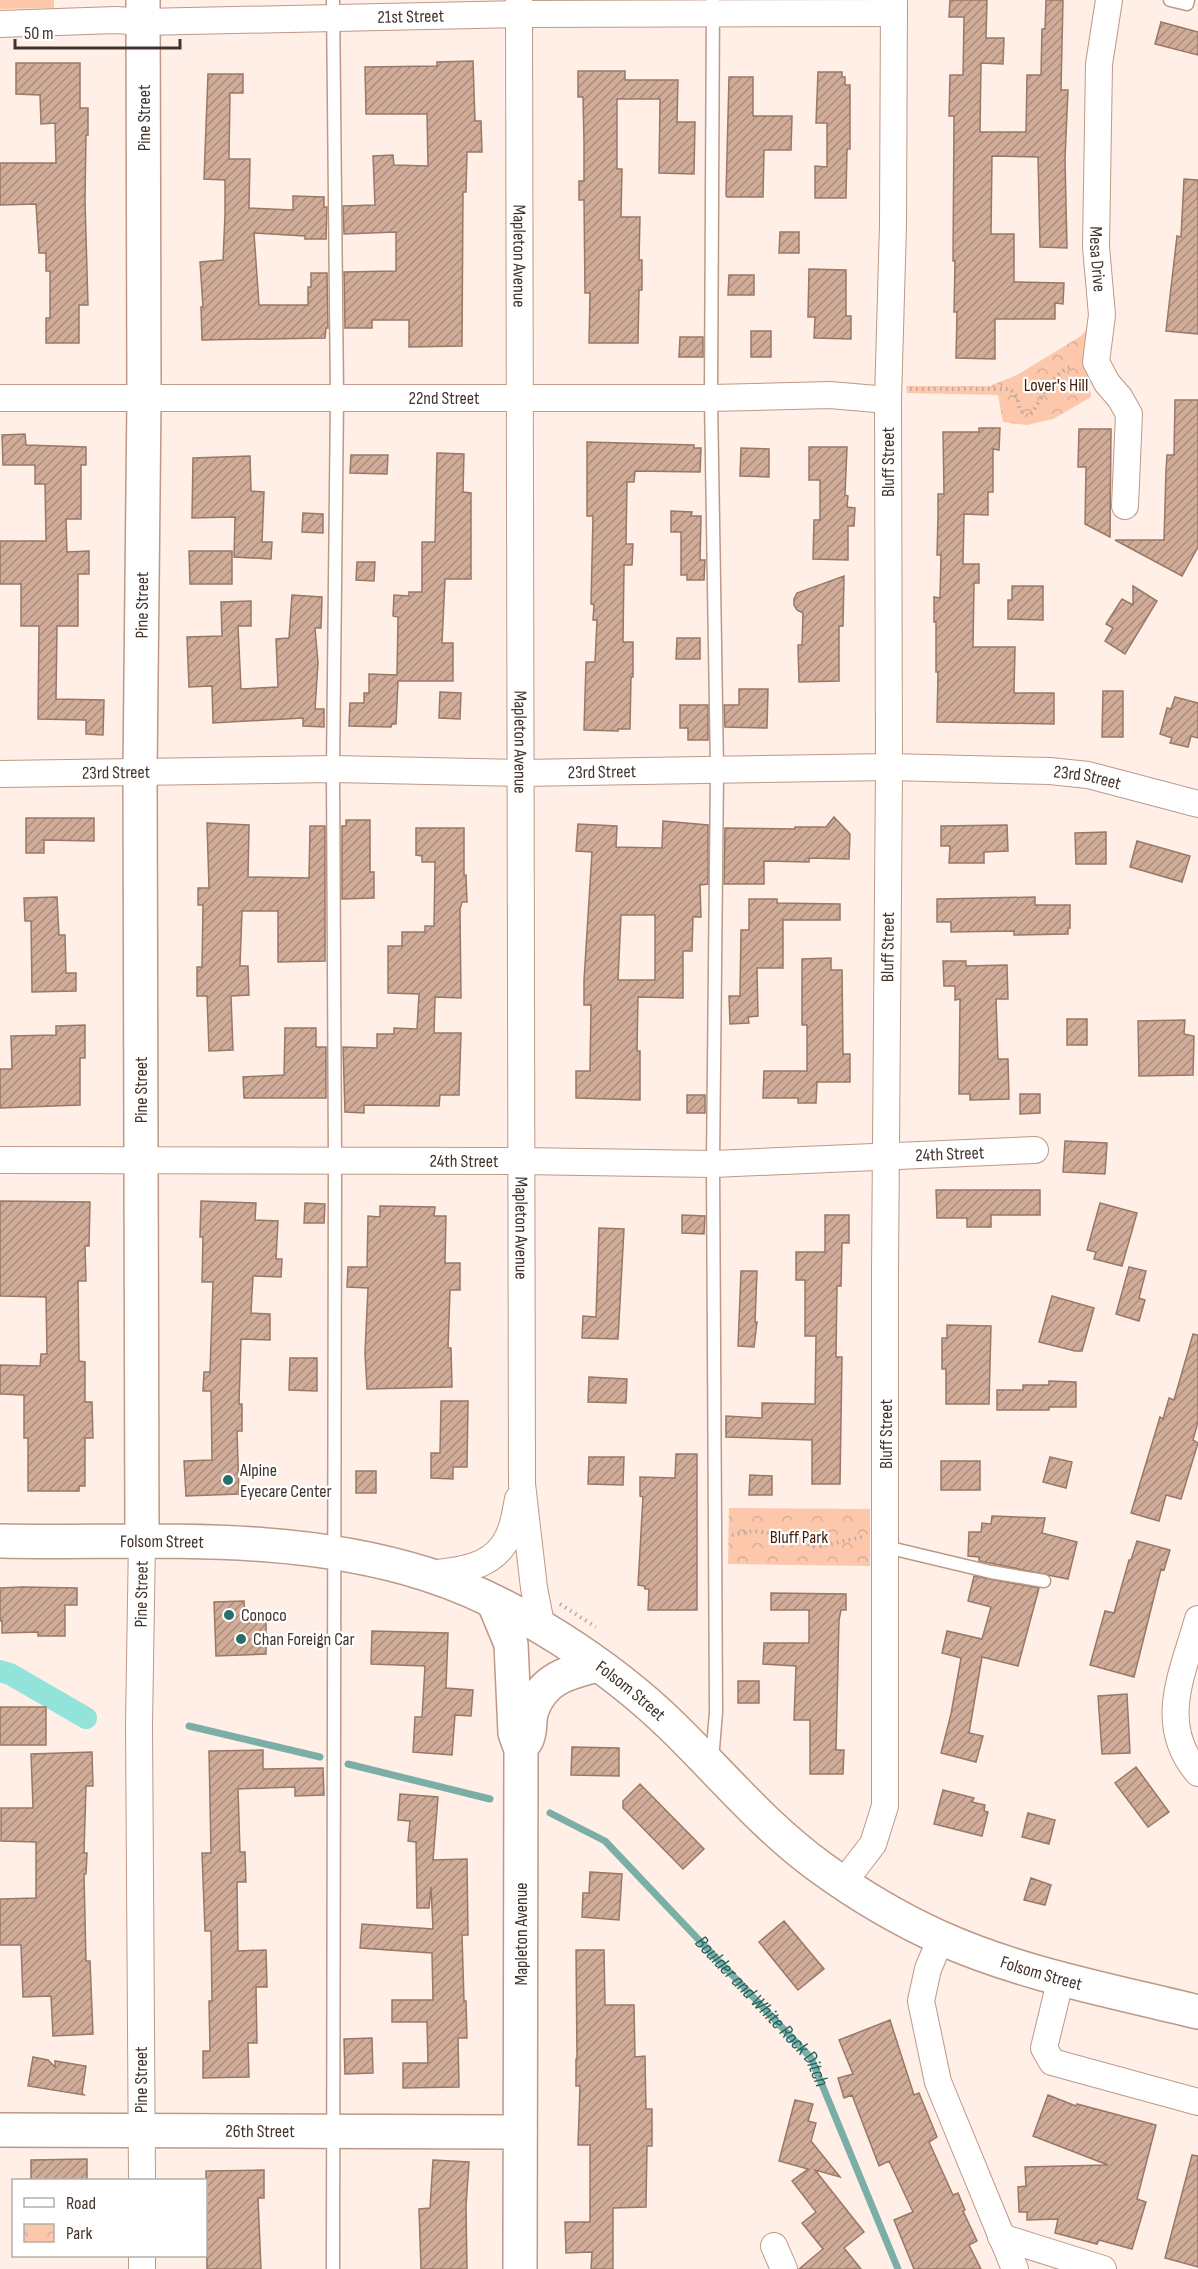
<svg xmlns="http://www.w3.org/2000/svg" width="1198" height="2269" font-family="'Sofia Sans Condensed',sans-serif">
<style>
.grass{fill:#fdc7ac}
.park{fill:url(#park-crowns)}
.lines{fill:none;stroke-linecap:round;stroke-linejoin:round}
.stream{stroke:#7aaea6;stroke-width:7}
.canal{stroke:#92e3da;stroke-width:22}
.building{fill:url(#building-hatch);stroke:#997866;stroke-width:1.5;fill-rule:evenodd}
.lane-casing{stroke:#bd9987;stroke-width:15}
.street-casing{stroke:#bd9987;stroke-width:28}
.secondary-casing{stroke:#bd9987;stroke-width:36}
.path{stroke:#b8a9a1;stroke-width:4;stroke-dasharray:1.5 4.5;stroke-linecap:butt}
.lane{stroke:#fff;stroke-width:12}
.street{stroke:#fff;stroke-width:26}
.secondary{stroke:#fff;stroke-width:33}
.poi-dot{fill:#27706a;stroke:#fff;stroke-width:2}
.labels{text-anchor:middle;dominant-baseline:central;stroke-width:4.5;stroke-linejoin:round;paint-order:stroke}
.street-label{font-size:18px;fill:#42342c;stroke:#fff}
.park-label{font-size:18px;fill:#421d07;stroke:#fff}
.poi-label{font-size:18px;fill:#42342c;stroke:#fff;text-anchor:start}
.water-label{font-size:20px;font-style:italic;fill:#21635d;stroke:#fff}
</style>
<defs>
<pattern id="park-crowns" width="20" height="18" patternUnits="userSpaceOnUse" patternTransform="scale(1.5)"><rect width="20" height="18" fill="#fdc7ac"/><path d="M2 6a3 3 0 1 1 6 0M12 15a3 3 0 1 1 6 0" fill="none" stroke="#daac94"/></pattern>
<pattern id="building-hatch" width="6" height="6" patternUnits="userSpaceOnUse" patternTransform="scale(1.5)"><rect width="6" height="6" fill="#d0ac99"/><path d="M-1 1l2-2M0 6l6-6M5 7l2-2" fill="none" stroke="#aa8d7d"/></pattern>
</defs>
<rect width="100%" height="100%" fill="#ffefe7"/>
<path class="grass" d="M0,0H54V8L0,9Z"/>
<path class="park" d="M1093,322L1087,360L1091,397L1053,419L1027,425L1003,422L998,395L907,393L906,386H990L1017,375L1081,336Z
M729,1508L870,1509V1566L728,1564Z"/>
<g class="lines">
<g class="stream">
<path d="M189,1726L320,1757"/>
<path d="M348,1764L490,1799"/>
<path id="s1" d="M550,1813L605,1841L811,2058L898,2269"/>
</g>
<path class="canal" d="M0,1671L10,1674L86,1718"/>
</g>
<path class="building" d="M950,0H987L986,38H1004L1003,64L981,63L980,132H1026L1027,75H1041L1042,29H1045L1046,0H1063L1061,90H1068L1065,159L1067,248L1040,247L1038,157L992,156L991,234H1014V282L1064,283L1063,304L1055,303V319H995V359L956,358L957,312H954L955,261H953L954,116H949L950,75H963L964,17H949Z
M1161,22L1198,32V55L1155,44Z
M473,61L475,121H481L482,152H467L466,192H463L462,346L409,347V320H372V328H345L344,272L396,271V232L344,234L343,206L375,205L373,156L393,155L394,165L428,166L427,114H366L365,67L437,66V62Z
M16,63H80V108H88V135H86L85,200L88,305H79V343H46V318H50V271H46V253H39L36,204L0,205V163H56L55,123L41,124L40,95L16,94Z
M578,71H625V80H678L677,122H695L694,174L659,173L660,99H617V169H622L621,217H640L639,260H642V290H639L638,343H589L590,293H585L584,200H579V181H584V143L583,97H578Z
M818,72H842V77H845V85H850V149H847L846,198H815V166L827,167V123H816Z
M208,74H243V93H230L229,159H250L249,208L293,210V196L324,197V207H327L326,239H305V236L254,233L259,305H308V287H311V273H327L328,328H326L325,338L202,340L201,307H203L200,262L223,260L225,215V180L204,179Z
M729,77H753V116H792L791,150H764L763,197H727L726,195Z
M1184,179L1198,180V334L1166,331L1177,236L1181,237Z
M780,232H799V253H779Z
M809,269L846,270V316H851V339L814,338L815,317H808Z
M729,275H754V295H728Z
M751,331H771V357H751Z
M680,337H703V357H679Z
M1175,400H1198V547L1182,576L1115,540H1164L1166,470L1167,455H1174Z
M979,428H1000L999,450L993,449V492H988V515L964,514L963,564H979V583H974L973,647H1015L1014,693H1054V724L937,722L938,672H936V622H934V597L940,598L941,555H937L938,516V494H944L943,432H979Z
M1079,429H1111L1110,537L1085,524L1086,467H1078Z
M25,434L26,445L86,447V465H81V519H66L67,552L89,551V574H78V626H57L56,699L104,700L103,735L86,734V720L38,719L39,626H21V584H0V541H46L45,484H35V465H3L2,435Z
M587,442L694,445V448H701L700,472L635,471L634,482H627L626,544H633L632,565H624L623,642H633V677H631L630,729H618V731L584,730L586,662H595L597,620H593L594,605L591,604L593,516H587Z
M809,447H847L845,495L848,496L847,507L855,508L854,526H848V560L813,559L814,520H820V480H809Z
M741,448L769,449V477L740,476Z
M437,453L464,454L463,492L471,493V579H445L442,643H453V681H398L396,724H392L391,727L349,726L350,703H364V693H369V674L397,675L398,617L393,616L394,595L409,596V592H422V542H435Z
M351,455H388L387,474L350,473Z
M250,456L251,491L264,492L262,542H272L271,559L234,557L235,517L192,518L193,458Z
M671,511L692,512L691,516H701L700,560H705L704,580H687V575H681V532H671Z
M303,513L323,514V533L302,532Z
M189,551H232V584H190Z
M357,562H375L374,581L356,580Z
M844,576L843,626H839V681L799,682L798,645H802L803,613L797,610L794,605V599L797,593Z
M1012,586H1043V620L1008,619V600H1012Z
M1133,586L1157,601L1125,654L1105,641L1113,628L1106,624L1122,599L1133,605Z
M292,595L322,597L321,628H315L318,663L315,709H324V727L303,726V718L213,723L212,686L189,687L187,637L222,636L221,602L251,601V626H238L241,689L278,687L276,639L289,638Z
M677,638H700V659H676Z
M739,689H768L767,728L725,727L724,705H739Z
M1103,691H1123V737H1102Z
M440,692L461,693L460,719L439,718Z
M1175,697L1198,703V738L1191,736L1188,747L1170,743L1172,738L1160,734L1167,708L1171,709Z
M680,705H708V740H688V728H680Z
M834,817L850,834L849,859L809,858V862L764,861V884H724L725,828L795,829V827H826Z
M26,818H94V841L44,840V853H26Z
M346,820H370V872H374V898L342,899V826H346Z
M663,821L708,825V884L700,885L701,917H693L692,951H683V998L638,997L637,1051H640V1100L576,1098V1071H590L591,1005H584V980L592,852L576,851L578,824L617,826L616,847L662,848ZM621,915H655V980H618Z
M207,823L249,825L248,877L309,878L310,826H325V961L278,962V911H242L240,966H248L249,995L231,996L233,1050L209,1051L207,996H197V967H202L203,905H198V888H209Z
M1007,825L1008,851L984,852V863H949L950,846H941V826Z
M416,828H464V875H466L467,902H462L460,909L461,998L435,997L434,1033H461L459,1095H440L439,1106L364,1105V1113L345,1112L343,1047L377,1048V1034H394V1028L417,1029L419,994L388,993V946H402V932H425V926H434L435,862H422V856L416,855Z
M1106,832V864H1076L1075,833Z
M1137,841L1190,856L1182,882L1130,867Z
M57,897L59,935H65L66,973H76V991L32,992L31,921H25L24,898Z
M1035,897V905H1070V928H1068V934L1014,935V931L951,932V922H937V899Z
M749,899H777V903L840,904V920H783V968H757L758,1016L748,1017L749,1023L730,1024L729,996H740L741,930H749Z
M831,958V970H842L843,1054H850V1082H817L816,1103H798V1098H763L764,1071H807V1025H802V959Z
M943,961H966V966L1007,965L1008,999H996L998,1059H1008L1009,1099L970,1100V1094H959L960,999L955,1000V986H944Z
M1067,1019H1087V1045H1067Z
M1185,1020L1184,1034L1194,1036L1193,1075L1139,1076L1138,1021Z
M85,1025V1058H80V1105L0,1108V1069H12L11,1036L56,1035V1026Z
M285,1028H316V1047H326V1098H244L243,1077L284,1075Z
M1020,1094H1040V1113L1020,1114Z
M687,1095H705V1113H687Z
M1065,1141L1107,1143L1105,1174L1063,1172Z
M936,1190H1040V1215H991V1227H967V1218H937Z
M0,1201L90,1202L89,1246H85L86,1281H78L79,1361L85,1362V1402H92L93,1438H85V1486H79V1491H28V1438H24V1395L0,1394V1365L40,1366L41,1354H47L46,1297L0,1296Z
M201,1201L256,1203L255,1220L278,1221L276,1259H282L281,1277L253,1276L251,1313L270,1314V1340L241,1339L239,1404H242V1431H237L239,1494L186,1496L184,1461L212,1460L211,1391H203L204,1372H210L213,1282H202L203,1237H200Z
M305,1203L325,1204L324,1223H304Z
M1100,1203L1137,1213L1122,1266L1094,1259L1096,1252L1087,1250Z
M380,1206L435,1207L434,1216H446L445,1263H460V1290H450L448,1348H451L452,1387L367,1389L365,1353L368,1288L347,1287L348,1267H367L368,1216L380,1217Z
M682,1215L705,1216L704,1234L682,1233Z
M825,1215H849V1243H842L841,1286H837L836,1357H842L840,1484H812V1440L726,1437V1416L762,1418V1403L815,1404L816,1336H805V1280H796V1252H825Z
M599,1228L624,1229L618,1339L582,1338L583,1316L596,1317Z
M1129,1267L1146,1271L1139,1298L1145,1300L1139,1321L1116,1314Z
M741,1271H757L755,1322H757L754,1347L738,1346Z
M1052,1296L1094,1308L1082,1351H1075L1039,1342Z
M947,1325L991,1326L989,1404H946V1369H942V1338H947Z
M1193,1334L1198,1335V1422L1193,1440L1198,1443L1181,1499L1166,1495L1159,1521L1131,1513L1160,1417L1163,1419L1169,1398L1174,1400Z
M290,1358H317V1391L289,1390Z
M589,1377L627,1379L626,1403L588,1402Z
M1049,1381L1076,1382V1407H1049V1410H997V1390H1023V1385H1049Z
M441,1401H468L467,1467H453V1479L431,1478V1453H440Z
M676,1454H697V1610H648L649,1589H645L644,1586L638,1585L643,1497L640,1496V1477L675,1478Z
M589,1457H624L623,1485L588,1484Z
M1050,1457L1072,1462L1066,1488L1043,1482Z
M941,1461H980V1490H941Z
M356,1471H376V1493H356Z
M750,1475L772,1476V1495H749Z
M992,1516L1045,1518L1042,1533L1077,1542L1068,1579L979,1561V1557L968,1556L969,1532H981L982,1523L991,1524Z
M1137,1541L1170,1550L1164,1570L1161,1569L1134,1677L1090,1665L1105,1611L1114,1613L1129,1560H1131Z
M974,1576L1039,1588L1018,1666L982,1657L969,1733L983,1736L976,1762L941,1753L951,1714L961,1658L942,1653L947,1631L982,1639L991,1607L968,1601Z
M22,1587L77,1588V1605H65V1636H38V1632L2,1633V1621H0V1588Z
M771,1593L846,1594V1610H841L839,1620L836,1750H844L843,1774H810V1720H794L796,1666L763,1664L764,1643H809V1610H771Z
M244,1601L245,1621L266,1620V1654L216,1656L214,1602Z
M372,1631L448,1633L446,1688L473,1690L471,1716L455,1715L452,1755L413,1752L415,1717H422L425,1666L371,1664Z
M738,1681H759V1703H738Z
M1127,1694L1130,1753L1102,1754L1098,1696Z
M0,1707H46V1745H0Z
M572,1747L619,1748V1776L571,1775Z
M263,1750V1769L323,1768L324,1795L295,1796V1787L238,1789L240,1852H245L246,1882H237L238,1951L266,1950L267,1987H256L257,2043H248L249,2077L203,2078V2051H210L209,2001H212L211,1931H205L202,1853H211L209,1751Z
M92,1752L93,1786H86L84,1853H87L86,1874H84L86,1961H90L93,2034L53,2036L51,1996L23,1997L21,1945H0V1899L36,1898V1842L1,1841V1808H33L31,1754Z
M1136,1767L1169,1812L1148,1827L1115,1783Z
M640,1784L704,1849L683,1869L623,1808V1801Z
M943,1790L974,1798L972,1802L985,1805L984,1811L988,1812L982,1836L934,1824Z
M400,1794L438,1797L433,1860L467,1859L468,1935H462L464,2001H466L467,2038H458L459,2087L403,2088V2063H428L427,2022H392V2000H433L432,1953L360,1948L362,1924L433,1929L431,1887L429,1908H417L416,1842L408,1841L410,1821L398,1820Z
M1028,1813L1055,1820L1049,1844L1022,1837Z
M590,1872L622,1874L619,1920L582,1917L583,1893H589Z
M1031,1878L1051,1885L1045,1905L1024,1900Z
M784,1921L824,1969L798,1990L759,1942Z
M576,1950H604L605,2005H634L635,2057L645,2056L646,2109H652V2146H647L646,2207L613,2208V2269H591L592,2252L566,2253L565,2222H590V2145H578L580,2086H576V2059L577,2058Z
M890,2020L914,2095L919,2093L937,2137L929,2142L953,2195L958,2193L965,2210L963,2211L977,2241L969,2245L981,2269H914L894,2220L913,2212L889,2161L879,2166L852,2095L844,2098L838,2078L853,2074L839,2040Z
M372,2038L373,2073L345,2074L344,2039Z
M33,2057L48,2060L55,2067V2061L86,2066L82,2093L84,2095L28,2086Z
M1048,2095L1076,2106L1077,2104L1156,2125L1137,2199L1146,2202L1132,2249L1099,2240L1097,2244L1055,2233L1058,2219L1027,2220V2212H1019L1018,2187L1026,2186L1025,2167L1108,2165L1033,2136Z
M795,2100L813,2104L808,2121L816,2123L811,2141L840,2177L815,2170L864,2232L844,2248L861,2269H799L823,2249L802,2223L816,2212L792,2181L808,2169L779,2161Z
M1192,2155L1198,2156V2267L1165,2258Z
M87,2159V2181H31V2160Z
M433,2160L469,2162L466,2206L467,2269H421L419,2209L430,2208Z
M264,2170V2198H258L261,2269H207L206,2171Z"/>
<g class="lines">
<g class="lane-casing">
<path id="lane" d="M1170,0L1187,4L1188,0
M886,1547L991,1572L1044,1581
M712,1760L716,1712L713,1164L717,770L711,398L713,0
M333,2269L335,1161L333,769L337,398L333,0"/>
</g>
<g class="street-casing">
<g id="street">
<path id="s2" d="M519,0L522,1484L534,1588L542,1629"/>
<path id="s3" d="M1109,0L1099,64L1096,247L1102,315L1096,362L1107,383L1120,398L1129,414L1125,506"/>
<path id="s4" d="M0,24L116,20L143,22L519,14L894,13"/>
<path id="s5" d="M0,398H711L830,395L888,400"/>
<path id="s6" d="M0,774L333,769L521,773L889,767L1050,771L1088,775L1198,804"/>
<path id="s7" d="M0,1160L520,1161L713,1164L1035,1150"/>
<path d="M429,1574C455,1571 488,1569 504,1544C513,1531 515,1514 518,1499"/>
<path d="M1198,1619C1183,1673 1156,1724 1198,1773"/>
<path id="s8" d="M843,1883L873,1844L885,1806V1271L889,767L888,400L893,225L894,0"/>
<path d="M941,1938L928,1969L921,2001L938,2082L1015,2269"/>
<path d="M1061,1978L1044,2048L1052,2062L1198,2102"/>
<path id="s9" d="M142,2180L139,1725L142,1539"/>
<path d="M1001,2237L1103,2269"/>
<path d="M774,2246L784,2269"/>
<path d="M142,2256V2269"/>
</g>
</g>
<g class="secondary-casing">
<g id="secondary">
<path id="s10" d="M142,1539L140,772L144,399L143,0"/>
<path id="s11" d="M0,1541C143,1544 287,1530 426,1574C512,1601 610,1665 674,1728C722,1775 765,1827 820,1867C857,1894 899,1919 941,1938C1021,1974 1113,1991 1198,2012"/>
<path d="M494,1603L511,1644L515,1733L521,1750L520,2269"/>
<path d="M526,1741C532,1731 528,1720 532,1710C543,1678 569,1672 598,1665"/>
<path id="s12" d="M0,2130L520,2132"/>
</g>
</g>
<path class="path" d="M910,389H1010L1017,397L1020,411L1029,416C1044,399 1050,372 1074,366
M732,1535L753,1531L771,1533L816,1547L862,1537
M560,1604L596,1627"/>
<use href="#lane" class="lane"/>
<use href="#street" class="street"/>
<use href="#secondary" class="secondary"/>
</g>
<g class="poi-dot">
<circle cx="228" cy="1480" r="6"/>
<circle cx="229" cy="1615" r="6"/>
<circle cx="241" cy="1639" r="6"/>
</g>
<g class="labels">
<g class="street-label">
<text stroke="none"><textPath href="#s4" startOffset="411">21st Street</textPath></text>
<text transform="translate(144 118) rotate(-90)">Pine Street</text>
<text stroke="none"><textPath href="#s2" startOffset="256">Mapleton Avenue</textPath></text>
<text stroke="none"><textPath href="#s3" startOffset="260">Mesa Drive</textPath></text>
<text stroke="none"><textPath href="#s5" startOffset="444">22nd Street</textPath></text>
<text transform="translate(888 462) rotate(-90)">Bluff Street</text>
<text stroke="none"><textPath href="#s10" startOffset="934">Pine Street</textPath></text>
<text stroke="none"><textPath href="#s2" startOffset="742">Mapleton Avenue</textPath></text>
<text stroke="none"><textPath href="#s6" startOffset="602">23rd Street</textPath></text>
<text stroke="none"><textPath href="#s6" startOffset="116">23rd Street</textPath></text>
<text stroke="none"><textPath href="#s6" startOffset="1088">23rd Street</textPath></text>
<text stroke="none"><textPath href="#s8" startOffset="948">Bluff Street</textPath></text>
<text transform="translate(141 1090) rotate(-90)">Pine Street</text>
<text stroke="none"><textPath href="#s7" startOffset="950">24th Street</textPath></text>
<text stroke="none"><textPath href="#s7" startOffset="464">24th Street</textPath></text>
<text stroke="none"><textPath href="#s2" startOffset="1228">Mapleton Avenue</textPath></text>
<text transform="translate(886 1434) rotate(-90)">Bluff Street</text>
<text stroke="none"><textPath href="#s11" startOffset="162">Folsom Street</textPath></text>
<text stroke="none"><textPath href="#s9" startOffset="586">Pine Street</textPath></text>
<text stroke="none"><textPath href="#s11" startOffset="666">Folsom Street</textPath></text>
<text transform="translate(521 1934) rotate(-90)">Mapleton Avenue</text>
<text stroke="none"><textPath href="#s11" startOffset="1172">Folsom Street</textPath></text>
<text transform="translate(141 2080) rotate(-90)">Pine Street</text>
<text stroke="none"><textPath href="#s12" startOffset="260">26th Street</textPath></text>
</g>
<g class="park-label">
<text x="1056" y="385">Lover's Hill</text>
<text x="799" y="1537">Bluff Park</text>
</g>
<g class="poi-label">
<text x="240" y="1470">Alpine<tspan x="240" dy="21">Eyecare Center</tspan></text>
<text x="241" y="1615">Conoco</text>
<text x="253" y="1639">Chan Foreign Car</text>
</g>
<g class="water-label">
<text stroke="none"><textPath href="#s1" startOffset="294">Boulder and White Rock Ditch</textPath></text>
</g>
</g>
<rect x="12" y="2179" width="195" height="78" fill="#ffffff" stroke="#b3aeab" stroke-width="1.5"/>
<rect x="24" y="2198" width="30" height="9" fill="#ffffff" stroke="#b3aeab" stroke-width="1.5"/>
<text x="66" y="2209" font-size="18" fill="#42342c">Road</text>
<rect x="24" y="2224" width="30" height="18" fill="url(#park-crowns)" stroke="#b3aeab" stroke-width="1.5"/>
<text x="66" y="2239" font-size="18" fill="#42342c">Park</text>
<path d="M15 39v9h165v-9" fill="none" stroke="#42342c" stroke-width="3"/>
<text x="24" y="39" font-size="18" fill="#42342c" stroke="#ffffff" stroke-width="4.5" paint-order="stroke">50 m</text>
</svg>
